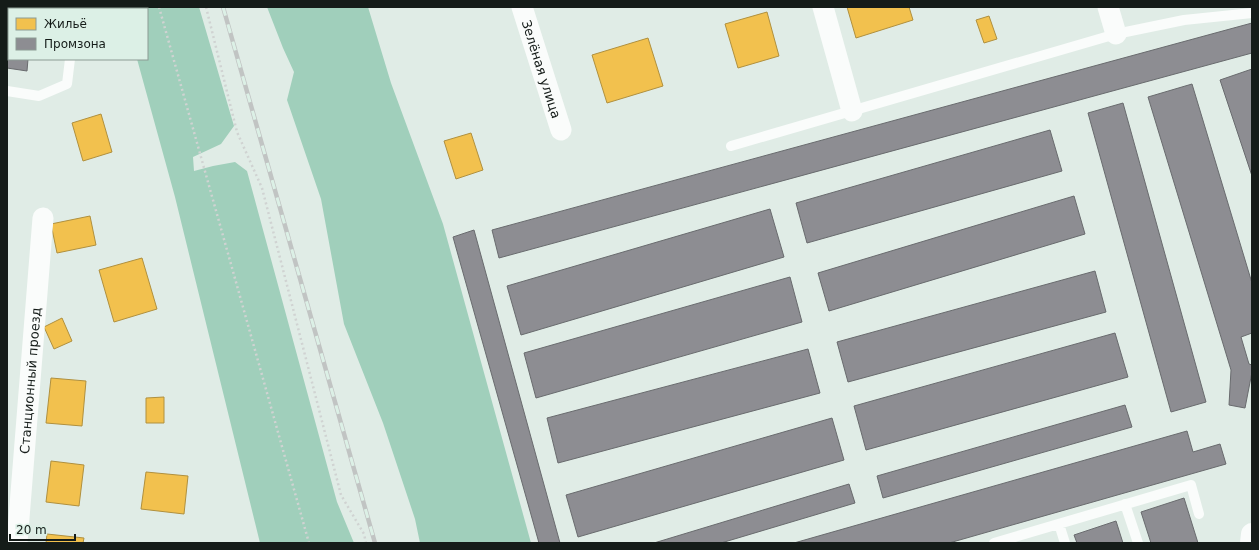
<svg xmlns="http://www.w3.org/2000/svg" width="1259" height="550" font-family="'DejaVu Sans',sans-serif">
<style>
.forest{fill:#a0cfbb}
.homes{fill:#f2c14e;stroke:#b0903e}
.industry{fill:#8d8d92;stroke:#696b6e}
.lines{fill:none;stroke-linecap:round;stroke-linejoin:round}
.path{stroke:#d0d3d2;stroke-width:2.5;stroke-dasharray:2 3;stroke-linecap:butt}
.service{stroke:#fafcfb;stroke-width:10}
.minor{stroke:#fafcfb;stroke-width:21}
.tertiary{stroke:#fafcfb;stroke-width:22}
.rail-casing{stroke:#c1c4c3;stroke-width:4.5}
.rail{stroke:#dcf0e6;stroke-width:3;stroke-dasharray:9;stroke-linecap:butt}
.labels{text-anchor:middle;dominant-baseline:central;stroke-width:4;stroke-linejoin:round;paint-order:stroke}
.street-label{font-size:13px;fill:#151c19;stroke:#dcf0e6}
</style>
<rect width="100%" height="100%" fill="#e0ece6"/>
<path class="forest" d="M122,7H199L234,126L221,144L193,157L194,171L213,166L235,162L247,171L337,502L354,543H260L175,197L137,59H147V9H123Z
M267,7H368L391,83L443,224L531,543H420L415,519L383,423L344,324L321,199L287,100L294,72L283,48Z"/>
<path class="homes" d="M847,7H909L913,20L856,38Z
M767,12L779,56L738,68L725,24Z
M989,16L997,39L984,43L976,20Z
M648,38L663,86L607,103L592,55Z
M101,114L112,152L83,161L72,123Z
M471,133L483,170L456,179L444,141Z
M90,216L96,245L57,253L51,224Z
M142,258L157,309L114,322L99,270Z
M62,318L72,341L54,349L44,327Z
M51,378L86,381L82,426L46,423Z
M164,397V423H146V398Z
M51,461L84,465L79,506L46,502Z
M146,472L188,476L184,514L141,509Z
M47,534L84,538L83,543H46Z"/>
<path class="industry" d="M7,7H36L35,9H9V59H28L27,71L7,68Z
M1252,23V53L499,258L492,230Z
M1252,69V176L1220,80Z
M1192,84L1252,283V333L1241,337L1249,364L1252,365V372L1245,408L1229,405L1231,370L1148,97Z
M1123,103L1206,402L1171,412L1088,113Z
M1050,130L1062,171L807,243L796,203Z
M1074,196L1085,234L829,311L818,273Z
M770,209L784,257L521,335L507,286Z
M474,230L560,543H539L453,237Z
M1095,271L1106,312L848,382L837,342Z
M790,277L802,322L536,398L524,353Z
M1115,333L1128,377L866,450L854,406Z
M808,349L820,393L558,463L547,418Z
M1125,405L1132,427L883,498L877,476Z
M832,418L844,460L578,537L566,495Z
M1187,431L1193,452L1220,444L1226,464L949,543H794Z
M849,484L855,503L721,543H654Z
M1184,498L1198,543H1151L1141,512Z
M1116,521L1123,543H1077L1074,535Z"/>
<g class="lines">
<path class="path" d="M159,7L309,543
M206,7L237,132L262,188L341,495L364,534L366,543"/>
<path class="service" d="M76,9V7
M7,91L39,96L67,84L70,59
M731,146L1116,34L1184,20L1252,13
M1125,504L1138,543
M1059,524L1065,543
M994,543L1191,485L1199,514"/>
<g class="minor">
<path id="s1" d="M522,7L561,130"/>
<path d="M823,7L852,111"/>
<path d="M1108,7L1116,34"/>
<path id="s2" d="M17,543L43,218"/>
</g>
<path class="tertiary" d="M1251,543L1252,534"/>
<g class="rail-casing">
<path id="rail" d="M223,7L375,543"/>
</g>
<use href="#rail" class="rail"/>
</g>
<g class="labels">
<g class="street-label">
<text stroke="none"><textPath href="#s1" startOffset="65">Зелёная улица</textPath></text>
<text stroke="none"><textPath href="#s2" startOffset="163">Станционный проезд</textPath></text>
</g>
</g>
<rect width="1259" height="550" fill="none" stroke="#151c19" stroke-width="16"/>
<rect x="8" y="8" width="140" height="52" fill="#dcf0e6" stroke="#8c9b94"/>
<rect x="16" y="18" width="20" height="12" fill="#f2c14e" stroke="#8c9b94"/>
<text x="44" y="28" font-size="12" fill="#151c19">Жильё</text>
<rect x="16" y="38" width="20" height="12" fill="#8d8d92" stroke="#8c9b94"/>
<text x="44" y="48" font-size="12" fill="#151c19">Промзона</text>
<path d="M10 534v6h65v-6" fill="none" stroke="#151c19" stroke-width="2"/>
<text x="16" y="534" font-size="12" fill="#151c19" stroke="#dcf0e6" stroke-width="3" paint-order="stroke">20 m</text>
</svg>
